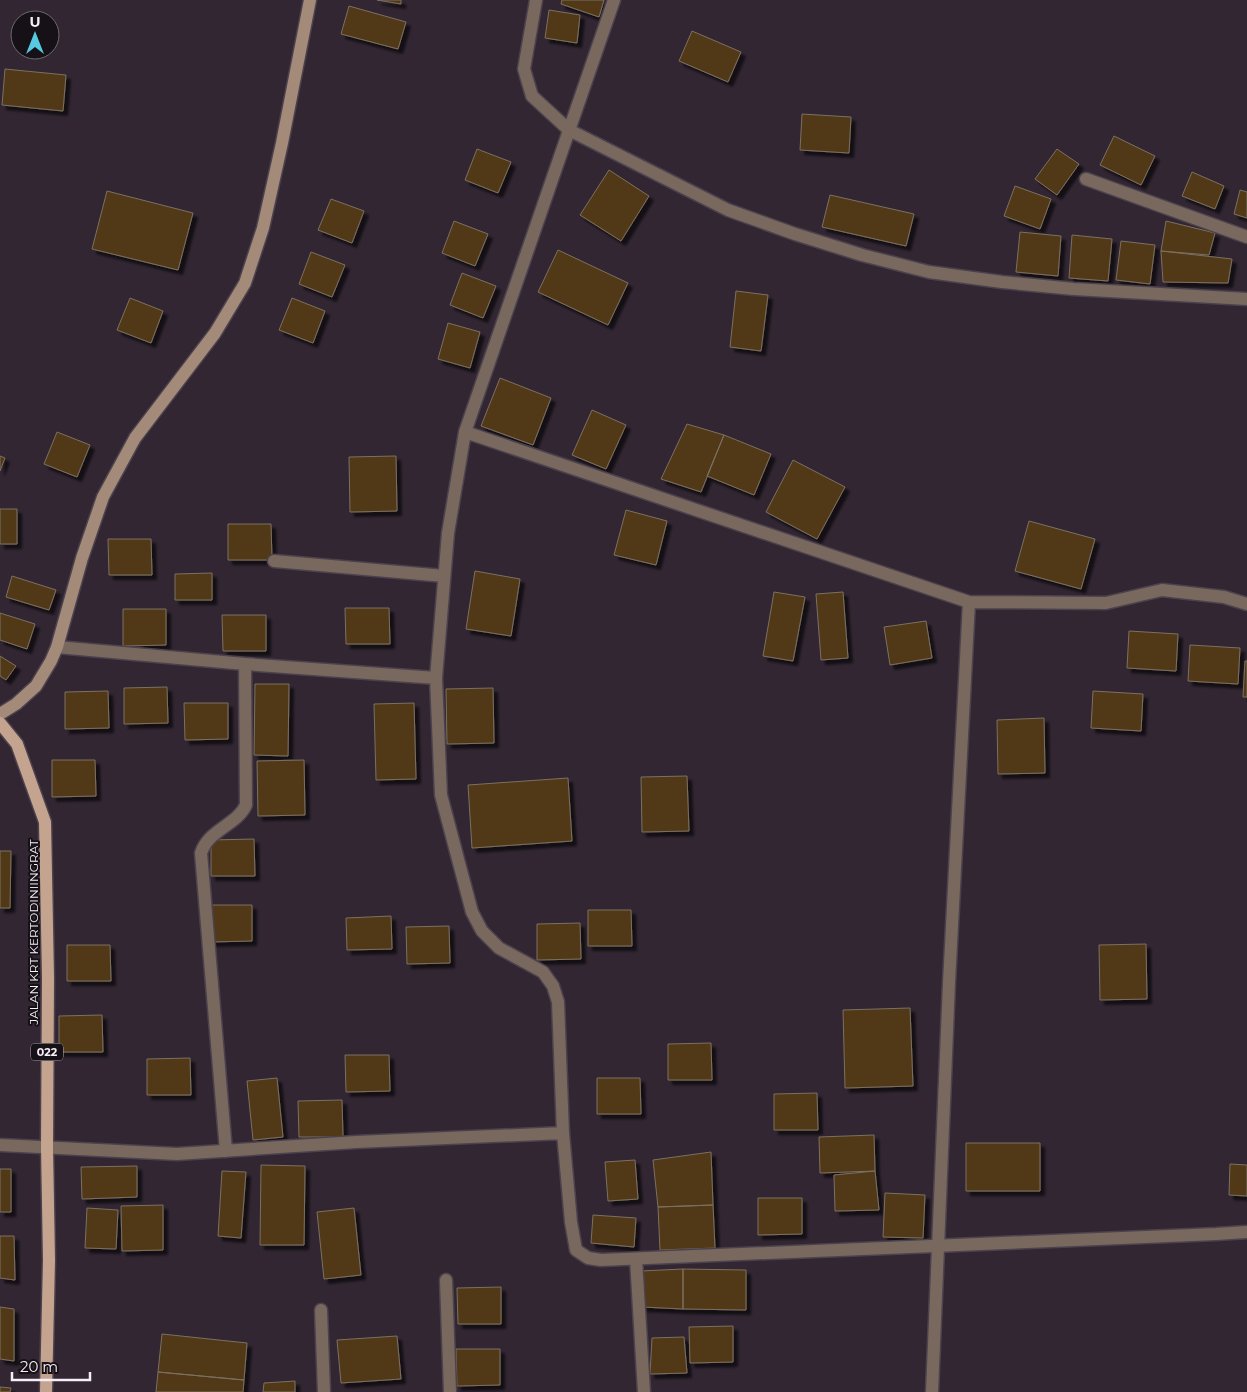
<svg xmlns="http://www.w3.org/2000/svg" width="1247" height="1392" font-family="Montserrat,sans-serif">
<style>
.building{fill:#513919;stroke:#7c7061;filter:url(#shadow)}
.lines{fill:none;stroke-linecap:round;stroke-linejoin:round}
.lane-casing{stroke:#4c424d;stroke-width:15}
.street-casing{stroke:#4c424d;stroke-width:15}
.secondary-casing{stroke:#4c424d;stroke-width:15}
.primary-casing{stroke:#4c424d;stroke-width:15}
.lane{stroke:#78685d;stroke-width:12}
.street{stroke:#78685d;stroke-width:12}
.secondary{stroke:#a38a79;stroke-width:12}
.primary{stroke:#c5a48f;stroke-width:12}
.labels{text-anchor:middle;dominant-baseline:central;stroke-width:4;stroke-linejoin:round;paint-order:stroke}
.shield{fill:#161116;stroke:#b2acb3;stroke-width:1}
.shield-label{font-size:11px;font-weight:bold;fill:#f5eef6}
.street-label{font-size:12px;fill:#f5eef6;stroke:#161116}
</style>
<defs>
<filter id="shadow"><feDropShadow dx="4.5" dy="4.5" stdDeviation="1" flood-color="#0009"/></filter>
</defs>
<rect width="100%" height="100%" fill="#312632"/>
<path class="building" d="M377,0H401V4Z
M562,0H604L599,17L561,4Z
M349,6L406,22L398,49L341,34Z
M549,10L580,15L577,43L545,38Z
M692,31L741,52L728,82L679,61Z
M5,69L66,75L63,111L2,105Z
M802,114L851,117L849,153L800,150Z
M1114,136L1155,156L1141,185L1100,165Z
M477,149L511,162L498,193L465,180Z
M1057,149L1079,164L1057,195L1035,179Z
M609,170L649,196L621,241L580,215Z
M1192,172L1224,186L1215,209L1182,196Z
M1015,186L1051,199L1040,229L1004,216Z
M1240,190L1247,192V218L1234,214Z
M107,191L193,213L178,270L92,249Z
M830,195L914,214L906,246L822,227Z
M331,199L364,211L352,243L318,230Z
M454,221L488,234L475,266L442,253Z
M1166,221L1215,233L1209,255L1161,251Z
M1020,232L1061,236L1058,276L1016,272Z
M1072,235L1112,239L1108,281L1069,278Z
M1121,241L1155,245L1150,284L1116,280Z
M558,250L628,283L608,325L538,292Z
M1161,251L1232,259L1228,283L1163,282Z
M311,252L345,265L332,297L299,284Z
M462,273L496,286L483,318L450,305Z
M736,291L768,295L761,351L730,347Z
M130,298L163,311L151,343L117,330Z
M292,298L325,311L313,343L279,330Z
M448,323L480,332L470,368L438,359Z
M500,378L551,398L533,445L481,426Z
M592,410L626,425L606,469L572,455Z
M687,424L724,435L701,492L661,479Z
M57,432L90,445L77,477L44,464Z
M724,435L771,454L754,495L707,476Z
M0,456L5,458L0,471Z
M396,456L397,511L350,512L349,457Z
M793,460L845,487L817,539L766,512Z
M0,509H17V544H0Z
M626,510L667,521L656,565L614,555Z
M1029,521L1095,539L1081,589L1015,571Z
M228,524H271L272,560H228Z
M108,539H151L152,575H109Z
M475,571L520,579L511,636L466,629Z
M212,573V600H175V574Z
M12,576L56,590L49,610L6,597Z
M774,592L805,597L793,661L763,656Z
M843,592L848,658L821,660L816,594Z
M345,608H389L390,644H346Z
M123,609H166V645L123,646Z
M0,613L35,624L27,649L0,640Z
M222,615H266V651H223Z
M926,621L932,658L890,665L884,627Z
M1129,631L1178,634L1176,671L1127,668Z
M1190,645L1240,648L1238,684L1188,681Z
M0,656L16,666L6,680L0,676Z
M1245,661H1247V697H1243Z
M255,684H289L288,756L254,755Z
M167,687L168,723L124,724V688Z
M493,688L494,743L447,744L446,689Z
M108,691L109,728L65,729V692Z
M1093,691L1143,694L1141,731L1091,728Z
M184,703H228V739L185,740Z
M414,703L416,779L376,780L374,704Z
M1044,718L1045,773L998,774L997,720Z
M52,760H95L96,796L52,797Z
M304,760L305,815L258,816L257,761Z
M687,776L689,831L642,832L641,777Z
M568,778L572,841L472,848L468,785Z
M254,839L255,876H211V840Z
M0,851H11L10,908H0Z
M209,905H252V941L209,942Z
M588,910H631L632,946H588Z
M391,916L392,949L347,950L346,918Z
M580,923L581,959L537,960V924Z
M449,926L450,963L407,964L406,927Z
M1146,944L1147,999L1100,1000L1099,945Z
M67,945H110L111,981H67Z
M910,1008L913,1086L845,1088L843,1010Z
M102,1015L103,1052H59V1016Z
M711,1043L712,1080H668V1044Z
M345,1055H389L390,1091L346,1092Z
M190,1058L191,1095H147V1059Z
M277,1078L283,1137L253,1140L247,1081Z
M597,1078H640L641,1114H597Z
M817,1093L818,1130H774V1094Z
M342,1100L343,1137H299L298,1101Z
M874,1135L875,1171L820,1173L819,1137Z
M966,1143H1040V1191H966Z
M711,1152L713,1205L658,1207L653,1160Z
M635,1160L638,1199L608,1201L605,1162Z
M1230,1164L1247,1165V1196L1229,1195Z
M261,1165L305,1166L304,1245H260Z
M137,1166V1197L82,1199L81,1167Z
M0,1169H11V1212H0Z
M222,1171L246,1172L241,1238L218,1236Z
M875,1171L879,1210L835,1211L834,1175Z
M885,1193L925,1195L923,1238L883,1237Z
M758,1198H802V1234L758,1235Z
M163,1205V1250L122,1251L121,1206Z
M713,1205L715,1248L660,1250L658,1207Z
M87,1208L118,1210L116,1249L85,1248Z
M354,1208L361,1275L324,1279L317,1212Z
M593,1215L636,1218L634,1247L591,1243Z
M0,1236H14L15,1280L0,1278Z
M683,1269V1309L642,1307L641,1271Z
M683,1269L746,1270V1310L683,1309Z
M501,1287V1324H458L457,1288Z
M0,1307L14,1309V1361L0,1359Z
M733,1326V1362L690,1363L689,1327Z
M162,1334L247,1343L244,1380L158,1372Z
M397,1336L401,1379L341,1383L337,1340Z
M684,1337L687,1373L650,1374L652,1338Z
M456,1349H500V1385L457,1386Z
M158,1372L244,1380L243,1392H156Z
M295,1381V1392H263L264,1383Z
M0,1387L11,1388L10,1392H0Z"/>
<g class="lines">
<g class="lane-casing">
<path id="lane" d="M274,561L444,576"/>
</g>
<g class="street-casing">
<path id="street" d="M536,0L524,69L532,96L569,130L728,210L795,234L862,255L929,272L1002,282L1074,289L1247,299
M1086,179L1247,237
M465,432L969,602L1106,603L1162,590L1224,597L1247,604
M57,647L245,664L436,678
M563,1133L558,1002L553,986L543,972L499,948L482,931L472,912L441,795L436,678L448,533L465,432L614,0
M0,1145L177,1154L356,1142L563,1133L571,1222L576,1250L588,1258L601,1260L1216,1234L1247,1232
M226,1151L201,853C209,829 237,825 246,805L245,664
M636,1259L644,1392
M446,1280L450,1392
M321,1310L324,1392
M932,1392L949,983L969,602"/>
</g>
<g class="secondary-casing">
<path id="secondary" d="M0,714L16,704L36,686L51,661L57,647L82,558L103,497L135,438L215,333L245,283L263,228L282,143L310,0"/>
</g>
<g class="primary-casing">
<path id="primary" d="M0,723L17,744L45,822L48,978L47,1147L49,1260L46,1392"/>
</g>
<use href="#lane" class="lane"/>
<use href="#street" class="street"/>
<use href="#secondary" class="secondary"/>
<use href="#primary" class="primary"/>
</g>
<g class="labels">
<rect class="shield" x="31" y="1043.5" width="32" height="17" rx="4"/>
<g class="shield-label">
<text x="47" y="1052">022</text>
</g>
<g class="street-label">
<text transform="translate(33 932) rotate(-90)">JALAN KRT KERTODINIINGRAT</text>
</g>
</g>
<g transform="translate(35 35)"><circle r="24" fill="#161116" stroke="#6f6970"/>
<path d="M0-4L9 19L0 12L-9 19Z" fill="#55cae0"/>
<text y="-8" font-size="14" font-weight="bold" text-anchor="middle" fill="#f5eef6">U</text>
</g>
<path d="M12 1372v8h78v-8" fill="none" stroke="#f5eef6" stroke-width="2.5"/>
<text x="20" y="1372" font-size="15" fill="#f5eef6" stroke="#161116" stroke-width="4" paint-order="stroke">20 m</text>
</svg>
